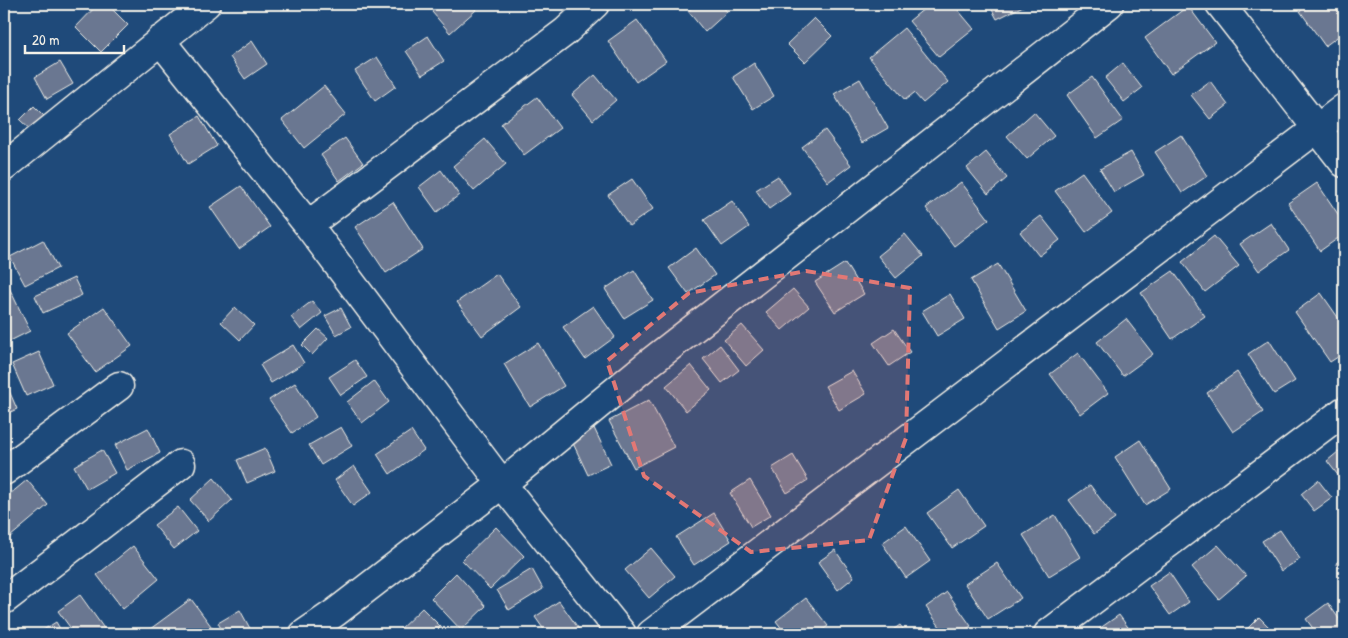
<svg xmlns="http://www.w3.org/2000/svg" width="1348" height="638" font-family="'Patrick Hand',sans-serif">
<style>
.building{fill:#6b7791;stroke:#f4f1e8}
.lines{fill:none;stroke-linecap:round;stroke-linejoin:round}
.minor-casing{stroke:#f4f1e8;stroke-width:31}
.minor{stroke:#1f4a7a;stroke-width:28}
.marked{fill:#e27875;fill-opacity:0.2;stroke:#e27875;stroke-width:4;stroke-dasharray:10 6;stroke-linejoin:round}
</style>
<rect width="100%" height="100%" fill="#1f4a7a"/>
<filter id="ink" filterUnits="userSpaceOnUse"><feTurbulence type="fractalNoise" baseFrequency=".02" numOctaves="2"/><feDisplacementMap in="SourceGraphic" scale="10" xChannelSelector="R" yChannelSelector="G"/><feConvolveMatrix kernelMatrix="1 2 1 2 8 2 1 2 1" color-interpolation-filters="sRGB"/></filter>
<g filter="url(#ink)">
<path class="building" d="M98,4H107L128,25L101,52L76,27Z
M441,4H471L476,10L450,33L432,12Z
M697,4H721L727,12L705,32L688,11Z
M930,4H953L974,29L939,57L909,21Z
M989,4H1027L997,19Z
M1311,4H1344V32L1325,46L1300,11Z
M1188,6L1215,42L1171,74L1145,38Z
M814,18L832,36L805,62L787,44Z
M637,20L666,61L636,82L608,41Z
M904,28L948,82L923,103L914,93L905,100L869,57Z
M428,36L444,61L422,75L406,51Z
M252,41L267,64L245,79L230,57Z
M377,57L396,86L375,101L355,71Z
M60,62L73,84L47,99L35,77Z
M754,63L774,96L753,109L733,77Z
M1123,63L1142,88L1124,102L1105,78Z
M595,75L616,100L593,120L572,95Z
M1092,77L1123,120L1097,138L1067,95Z
M860,79L888,128L862,143L834,94Z
M1210,81L1228,105L1210,119L1191,95Z
M324,86L346,114L304,148L282,120Z
M537,97L560,128L524,155L501,124Z
M34,106L49,121L36,135L20,120Z
M1034,112L1054,136L1027,159L1007,136Z
M199,116L217,146L188,164L170,134Z
M825,130L851,165L828,182L802,147Z
M1181,135L1207,176L1182,193L1155,152Z
M345,138L363,163L339,181L321,155Z
M485,139L506,164L474,191L453,166Z
M986,152L1007,178L988,194L967,168Z
M1131,152L1144,175L1114,192L1100,169Z
M441,170L459,195L437,212L419,187Z
M1082,172L1112,213L1086,232L1055,191Z
M778,176L790,194L769,209L756,190Z
M632,179L653,209L629,226L608,195Z
M961,182L989,219L954,246L926,208Z
M1317,183L1344,223V234L1320,251L1288,203Z
M241,186L270,227L239,249L210,207Z
M732,201L749,227L722,246L704,220Z
M393,202L423,249L386,273L355,227Z
M1041,216L1060,240L1039,256L1020,232Z
M1271,223L1289,250L1259,271L1240,244Z
M905,234L923,256L896,278L878,256Z
M1214,236L1239,266L1205,292L1182,262Z
M43,240L58,268L25,285L10,257Z
M696,248L715,275L688,294L669,268Z
M845,263L864,294L835,312L815,282Z
M998,264L1026,311L999,328L971,280Z
M634,270L653,300L624,318L605,289Z
M1173,271L1205,316L1172,339L1141,293Z
M497,274L521,307L482,336L457,302Z
M4,277L30,331L4,344Z
M74,278L82,295L43,313L35,296Z
M793,289L809,307L782,330L766,312Z
M1321,293L1344,326V353L1330,362L1295,312Z
M950,294L965,319L937,336L922,311Z
M312,301L322,313L301,330L291,317Z
M593,306L615,337L585,359L563,327Z
M104,307L132,346L95,372L67,333Z
M235,307L254,325L240,340L221,322Z
M341,308L351,327L336,335L325,316Z
M1126,319L1153,354L1123,376L1097,342Z
M742,325L764,350L746,366L724,340Z
M318,329L328,338L312,355L302,345Z
M894,329L910,352L889,366L873,343Z
M1269,340L1295,381L1274,394L1248,354Z
M538,343L564,386L530,407L504,364Z
M293,345L304,363L271,383L260,365Z
M720,345L739,370L722,383L703,359Z
M39,352L53,384L26,396L12,364Z
M1078,353L1108,393L1080,414L1050,374Z
M355,360L367,377L341,395L329,377Z
M691,365L711,390L686,411L666,386Z
M852,371L866,394L839,410L825,386Z
M1237,372L1263,412L1233,432L1207,393Z
M4,379L17,409L4,415Z
M374,381L389,402L362,423L347,402Z
M295,383L316,417L292,433L269,400Z
M649,400L674,447L634,468L609,421Z
M341,427L352,446L321,465L309,445Z
M148,428L160,453L127,470L115,445Z
M594,428L611,464L588,475L571,439Z
M411,431L424,450L390,474L377,454Z
M1140,440L1171,489L1145,505L1115,457Z
M1344,447V483L1327,461Z
M265,448L275,471L247,483L237,460Z
M102,450L115,473L87,489L74,466Z
M793,455L808,480L787,493L772,468Z
M354,466L372,492L353,506L335,480Z
M214,478L232,500L209,521L190,500Z
M27,480L48,505L4,542V499Z
M750,480L771,515L751,527L730,493Z
M1318,480L1332,498L1314,511L1301,494Z
M1090,485L1115,519L1094,534L1069,500Z
M959,490L984,526L952,548L927,513Z
M178,507L197,531L174,549L154,525Z
M714,513L731,541L694,565L676,537Z
M1055,515L1080,557L1049,576L1023,535Z
M906,526L930,561L906,578L882,543Z
M496,527L524,556L490,589L462,560Z
M1280,530L1300,559L1281,571L1262,541Z
M1218,545L1246,576L1219,599L1192,567Z
M133,546L159,579L123,609L97,575Z
M651,548L675,576L649,598L625,570Z
M835,550L854,577L838,590L818,562Z
M1344,557V575L1336,563Z
M997,563L1021,598L988,619L965,584Z
M532,569L543,589L509,610L497,590Z
M1169,572L1189,602L1170,615L1149,586Z
M456,573L486,606L461,630L431,598Z
M947,592L971,626L959,634H945L926,607Z
M80,595L108,634H75L58,611Z
M806,598L828,626L817,634H786L776,621Z
M191,599L217,634H147L146,632Z
M559,601L581,632L577,634H547L535,617Z
M1328,603L1344,626V630L1338,634H1317L1306,619Z
M422,608L441,627L433,634H397L396,633Z
M240,610L253,634H224L218,623Z
M1119,615L1133,634H1098L1096,631Z
M1259,617L1276,634H1242Z
M56,622L63,634H37Z
M900,625L907,634H887Z"/>
<g class="lines">
<g class="minor-casing">
<path id="minor" d="M1220,4L1344,163
M160,40L308,225L502,484L622,634
M4,167L206,4
M308,225L565,32L595,4
M4,471L119,386
M4,600L181,464
M304,634L336,612L502,484L648,364L1109,4
M651,634L1344,108
M1048,634L1344,411"/>
</g>
<use href="#minor" class="minor"/>
</g>
</g>
<path class="marked" d="M806,271L910,288L906,438L869,540L751,552L644,476L607,361L689,293Z"/>
<rect width="1348" height="638" fill="none" stroke="#1f4a7a" stroke-width="20"/>
<rect x="10" y="10" width="1328" height="618" fill="none" stroke="#f4f1e8" stroke-width="2" filter="url(#ink)"/>
<path d="M25 45v8h99v-8" fill="none" stroke="#f4f1e8" stroke-width="2.5"/>
<text x="32" y="45" font-size="15" fill="#f4f1e8" stroke="#1f4a7a" stroke-width="4" paint-order="stroke">20 m</text>
</svg>
